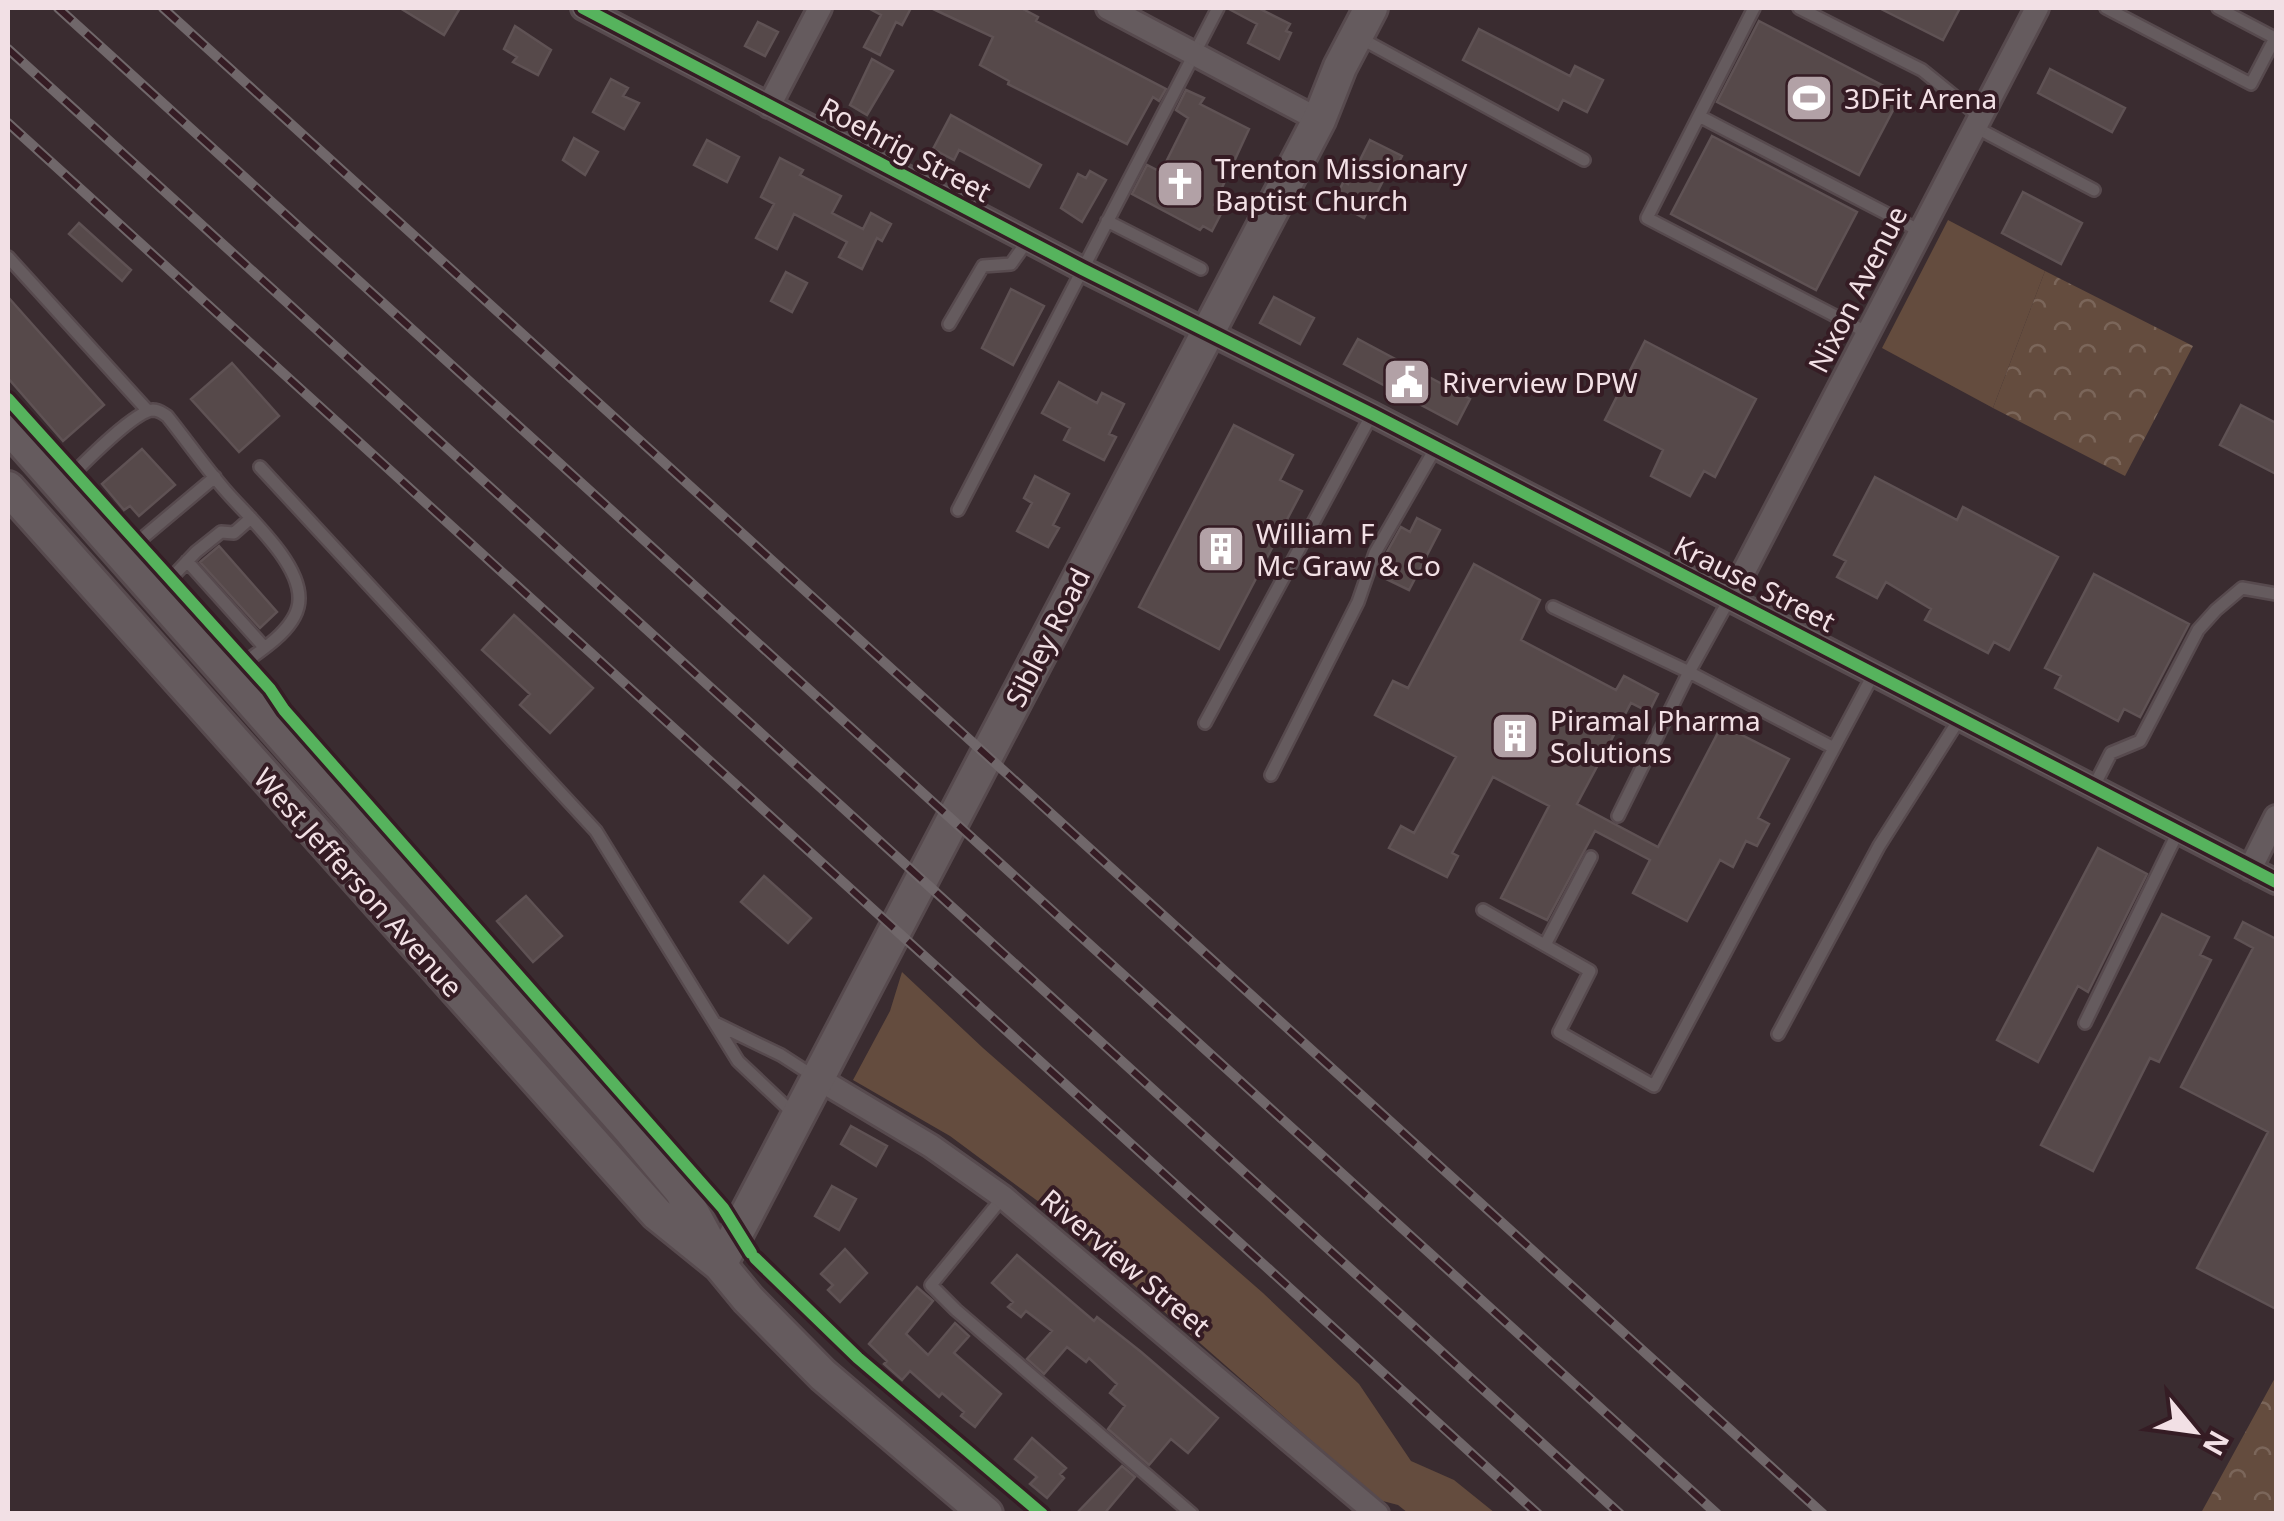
<svg xmlns="http://www.w3.org/2000/svg" width="2284" height="1521" font-family="'Noto Sans',sans-serif">
<style>
.green{fill:#644c3e}
.forest{fill:url(#forest-crowns)}
.building{fill:#56494a;stroke:#5f5254;stroke-width:2.5}
.lines{fill:none;stroke-linecap:round;stroke-linejoin:round}
.service-casing{stroke:#574a4e;stroke-width:16}
.minor-casing{stroke:#574a4e;stroke-width:28}
.secondary-casing{stroke:#574a4e;stroke-width:38}
.service{stroke:#655b5e;stroke-width:11}
.minor{stroke:#655b5e;stroke-width:22}
.secondary{stroke:#655b5e;stroke-width:32}
.rail-casing{stroke:#70676a;stroke-width:10}
.rail{stroke:#351c24;stroke-width:6;stroke-dasharray:19;stroke-linecap:butt}
.cycleway-casing{stroke:#351c24;stroke-width:19}
.cycleway{stroke:#56b35d;stroke-width:12}
.labels{text-anchor:middle;dominant-baseline:central;stroke-width:8;stroke-linejoin:round;paint-order:stroke}
.poi-label{font-size:28px;fill:#f2e0e5;stroke:#351c24;text-anchor:start}
.street-label{font-size:28px;fill:#f2e0e5;stroke:#351c24}
</style>
<defs>
<pattern id="forest-crowns" width="20" height="18" patternUnits="userSpaceOnUse" patternTransform="scale(2.5)"><rect width="20" height="18" fill="#644c3e"/><path d="M2 6a3 3 0 1 1 6 0M12 15a3 3 0 1 1 6 0" fill="none" stroke="#7b665a"/></pattern>
</defs>
<rect width="100%" height="100%" fill="#3a2c30"/>
<path class="green" d="M1948,220L2045,271L1993,408L1882,348Z
M902,972L983,1048L1263,1293L1359,1384L1411,1461L1454,1480L1495,1513H1408L1398,1505L1379,1500L1039,1202L950,1136L853,1080L890,1011Z"/>
<path class="forest" d="M2045,271L2193,346L2125,476L1993,408Z
M2276,1376V1513H2201Z"/>
<path class="building" d="M400,8H460L444,35Z
M868,8H911L902,25L896,22L880,55L864,47L881,15Z
M931,8H1021L1038,17L1036,21L1166,89L1159,101L1153,97L1127,144L1008,84L1009,81L980,65L993,37Z
M1227,8H1258L1290,24L1286,31L1291,33L1279,59L1248,43L1257,24Z
M1879,8H1960L1943,40Z
M1759,21L1901,95L1859,175L1717,102Z
M758,22L778,32L765,56L745,46Z
M515,26L551,50L538,75L513,62L517,57L504,49Z
M1479,29L1570,76L1575,66L1603,80L1587,112L1563,100L1558,110L1463,60Z
M872,59L893,71L867,115L850,105Z
M2050,69L2125,108L2112,132L2038,93Z
M611,79L628,88L623,96L639,103L624,129L593,112Z
M1186,90L1204,98L1200,104L1249,129L1214,205L1223,210L1212,231L1203,226L1200,230L1132,194L1147,165L1161,172L1188,118L1176,110Z
M951,115L1041,165L1029,187L959,150L954,160L933,149Z
M1712,136L1857,212L1816,290L1671,214Z
M574,138L598,152L585,175L563,160Z
M707,140L739,157L727,182L694,165Z
M1370,140L1402,156L1391,177L1386,175L1364,218L1333,202L1344,181L1348,184Z
M780,158L803,170L800,175L841,196L832,213L863,229L871,213L891,224L882,241L877,238L862,269L839,257L847,242L794,214L777,249L756,238L774,204L761,197Z
M1090,171L1106,180L1082,222L1061,208L1078,174L1086,178Z
M2023,192L2082,223L2061,264L2002,233Z
M79,223L131,270L122,281L69,234Z
M786,272L807,283L792,312L771,301Z
M1011,289L1044,306L1013,365L982,348Z
M8,297L104,405L63,441L8,378Z
M1274,297L1314,318L1300,344L1260,323Z
M1358,339L1470,399L1457,424L1344,364Z
M1645,341L1756,399L1715,477L1704,471L1690,496L1651,476L1663,450L1605,420Z
M232,363L279,416L239,452L191,399Z
M1059,382L1097,403L1102,393L1124,404L1109,434L1116,437L1104,460L1064,440L1070,428L1042,413Z
M2241,405L2276,423V474L2220,445Z
M1234,425L1293,455L1280,480L1302,491L1219,649L1139,607Z
M142,449L175,485L139,516L130,506L124,510L102,484Z
M1035,476L1069,494L1053,525L1059,528L1048,547L1017,531L1032,503L1024,498Z
M1875,477L1957,520L1963,507L2058,557L2009,650L1994,642L1988,653L1925,620L1931,609L1886,582L1877,598L1837,577L1846,561L1834,555Z
M1417,518L1440,530L1409,590L1386,579L1393,567L1382,561L1401,527L1410,532Z
M219,546L277,612L260,628L200,562Z
M1474,564L1540,600L1521,640L1616,690L1624,676L1658,694L1649,712L1631,703L1577,804L1658,847L1722,725L1789,759L1758,818L1769,824L1757,846L1746,841L1733,867L1720,860L1687,921L1633,893L1650,860L1595,831L1547,920L1501,898L1549,806L1493,777L1452,853L1458,856L1447,877L1389,848L1401,826L1414,833L1456,757L1375,715L1393,681L1408,688Z
M2094,574L2189,624L2140,717L2124,709L2118,721L2055,688L2061,676L2045,668Z
M514,615L593,688L550,733L520,705L530,694L482,650Z
M2098,848L2147,874L2088,992L2078,986L2038,1062L1997,1040Z
M764,876L811,918L788,943L741,902Z
M526,896L562,936L533,962L497,921Z
M2162,914L2209,937L2200,955L2211,960L2159,1062L2150,1058L2093,1171L2041,1145Z
M2243,922L2276,939V1309L2197,1268L2268,1132L2181,1087L2253,948L2235,938Z
M851,1126L887,1146L876,1166L841,1144Z
M832,1186L856,1199L839,1230L815,1216Z
M845,1249L867,1273L840,1302L828,1290L833,1285L821,1274Z
M1017,1255L1094,1321L1097,1317L1140,1351L1218,1418L1188,1453L1171,1439L1149,1465L1108,1429L1125,1406L1110,1393L1117,1384L1089,1358L1086,1362L1067,1347L1044,1374L1027,1359L1052,1331L1026,1311L1021,1317L1008,1307L1013,1302L992,1283Z
M917,1287L933,1301L906,1334L928,1355L955,1323L969,1336L954,1353L1001,1394L975,1427L961,1416L964,1412L942,1393L939,1397L910,1371L902,1380L884,1364L887,1361L869,1344Z
M1032,1438L1066,1468L1060,1474L1064,1478L1047,1498L1030,1484L1037,1477L1015,1459Z
M1122,1466L1135,1477L1104,1514H1076Z"/>
<g class="lines">
<g class="service-casing">
<path id="service" d="M1754,8L1647,218L1868,333
M1799,8L1922,70L1980,117
M2106,8L2251,84L2275,38L2218,8
M1360,38L1584,160
M1699,116L1920,231
M1975,127L2094,190
M1107,221L1201,269
M8,257L148,411
M949,324L983,266L1011,264L1028,240
M260,467L596,831L738,1061L795,1115
M64,483C79,468 134,411 153,410C159,410 162,413 167,416C187,441 205,467 225,490C248,517 300,562 299,599C299,630 254,655 232,671
M958,510L1218,8
M126,552L215,477
M187,561L264,647
M160,590L196,552L221,532L234,533L251,518
M1553,607L1689,672L1730,598
M1205,723L1372,414
M1271,775L1358,602L1375,553L1436,447
M2093,788L2111,753L2140,741L2198,630L2216,610L2242,588L2276,594
M1618,816L1689,672L1834,748
M1483,910L1590,971L1559,1032L1654,1086L1874,673
M1545,945L1591,857
M2085,1023L2178,832
M717,1024L781,1055L815,1077
M1778,1034L1879,846L1960,718
M1003,1197L931,1285L956,1310L1192,1514"/>
</g>
<g class="minor-casing">
<path id="minor" d="M583,8L1082,269L1372,414L2276,882
M1108,8L1319,120
M769,106L820,8
M1730,598L2037,8
M2250,869L2276,817
M819,1079L931,1146L1003,1197L1377,1514"/>
</g>
<g class="secondary-casing">
<path id="secondary" d="M8,426L630,1130L681,1191L714,1252
M8,488L657,1214L720,1265L748,1299L823,1375L986,1514
M720,1265L1319,120L1340,67L1371,8"/>
</g>
<use href="#service" class="service"/>
<use href="#minor" class="minor"/>
<use href="#secondary" class="secondary"/>
<g class="rail-casing">
<path id="rail" d="M58,8L1717,1514
M163,8L1823,1514
M8,49L1620,1514
M8,123L1538,1514"/>
</g>
<use href="#rail" class="rail"/>
<g class="cycleway-casing">
<path id="cycleway" d="M583,8L1082,269L1372,414L2276,882
M8,399L270,689L284,710L723,1208L751,1253
M755,1258L858,1358L1042,1514"/>
</g>
<use href="#cycleway" class="cycleway"/>
</g>
<defs>
<g id="stadium-square" transform="scale(2.5)"><rect x="-9" y="-9" width="18" height="18" rx="4" fill="#b2a1a6" stroke="#351c24"/><path d="M0-5a6.5 5 0 1 0 0 10a6.5 5 0 1 0 0-10ZM-3.5-1.8h7v3.6h-7Z" fill="#fff"/></g>
<g id="church-square" transform="scale(2.5)"><rect x="-9" y="-9" width="18" height="18" rx="4" fill="#b2a1a6" stroke="#351c24"/><path d="M-1.2-6h2.4v3.5h3.3v2.4h-3.3V6h-2.4V-.1h-3.3v-2.4h3.3Z" fill="#fff"/></g>
<g id="civic-square" transform="scale(2.5)"><rect x="-9" y="-9" width="18" height="18" rx="4" fill="#b2a1a6" stroke="#351c24"/><path d="M-.6-6.5H3V-4.5H.6V-3L4-1V1h2V6H-6V1h2V-1L-.6-3ZM-1.2 2.5V6h2.4V2.5Z" fill="#fff"/></g>
<g id="building-square" transform="scale(2.5)"><rect x="-9" y="-9" width="18" height="18" rx="4" fill="#b2a1a6" stroke="#351c24"/><path d="M-4-6H4V6H1V3H-1V6H-4ZM-2.5-4.3h1.7v1.8h-1.7ZM.8-4.3h1.7v1.8H.8ZM-2.5-1h1.7V.8h-1.7ZM.8-1h1.7V.8H.8Z" fill="#fff"/></g>
</defs>
<g fill-rule="evenodd">
<use href="#stadium-square" x="1809" y="98"/>
<use href="#church-square" x="1180" y="184"/>
<use href="#civic-square" x="1407" y="382"/>
<use href="#building-square" x="1221" y="549"/>
<use href="#building-square" x="1515" y="736"/>
</g>
<g class="labels">
<g class="poi-label">
<text x="1844" y="98">3DFit Arena</text>
<text x="1215" y="168">Trenton Missionary<tspan x="1215" dy="32">Baptist Church</tspan></text>
<text x="1442" y="382">Riverview DPW</text>
<text x="1256" y="533">William F<tspan x="1256" dy="32">Mc Graw &amp; Co</tspan></text>
<text x="1550" y="720">Piramal Pharma<tspan x="1550" dy="32">Solutions</tspan></text>
</g>
<g class="street-label">
<text transform="translate(906 149) rotate(28)">Roehrig Street</text>
<text transform="translate(1857 289) rotate(-63)">Nixon Avenue</text>
<text transform="translate(1755 583) rotate(27)">Krause Street</text>
<text transform="translate(1047 637) rotate(-63)">Sibley Road</text>
<text transform="translate(359 882) rotate(48)">West Jefferson Avenue</text>
<text transform="translate(1126 1262) rotate(40)">Riverview Street</text>
</g>
</g>
<rect width="2284" height="1521" fill="none" stroke="#f2e0e5" stroke-width="20"/>
<g transform="translate(2194 1431) rotate(119)" stroke="#351c24" stroke-width="8" paint-order="stroke">
<path d="M0-8L18 38L0 25L-18 38Z" fill="#f2e0e5"/>
<text y="-15" font-size="28" font-weight="bold" text-anchor="middle" fill="#f2e0e5">N</text>
</g>
</svg>
